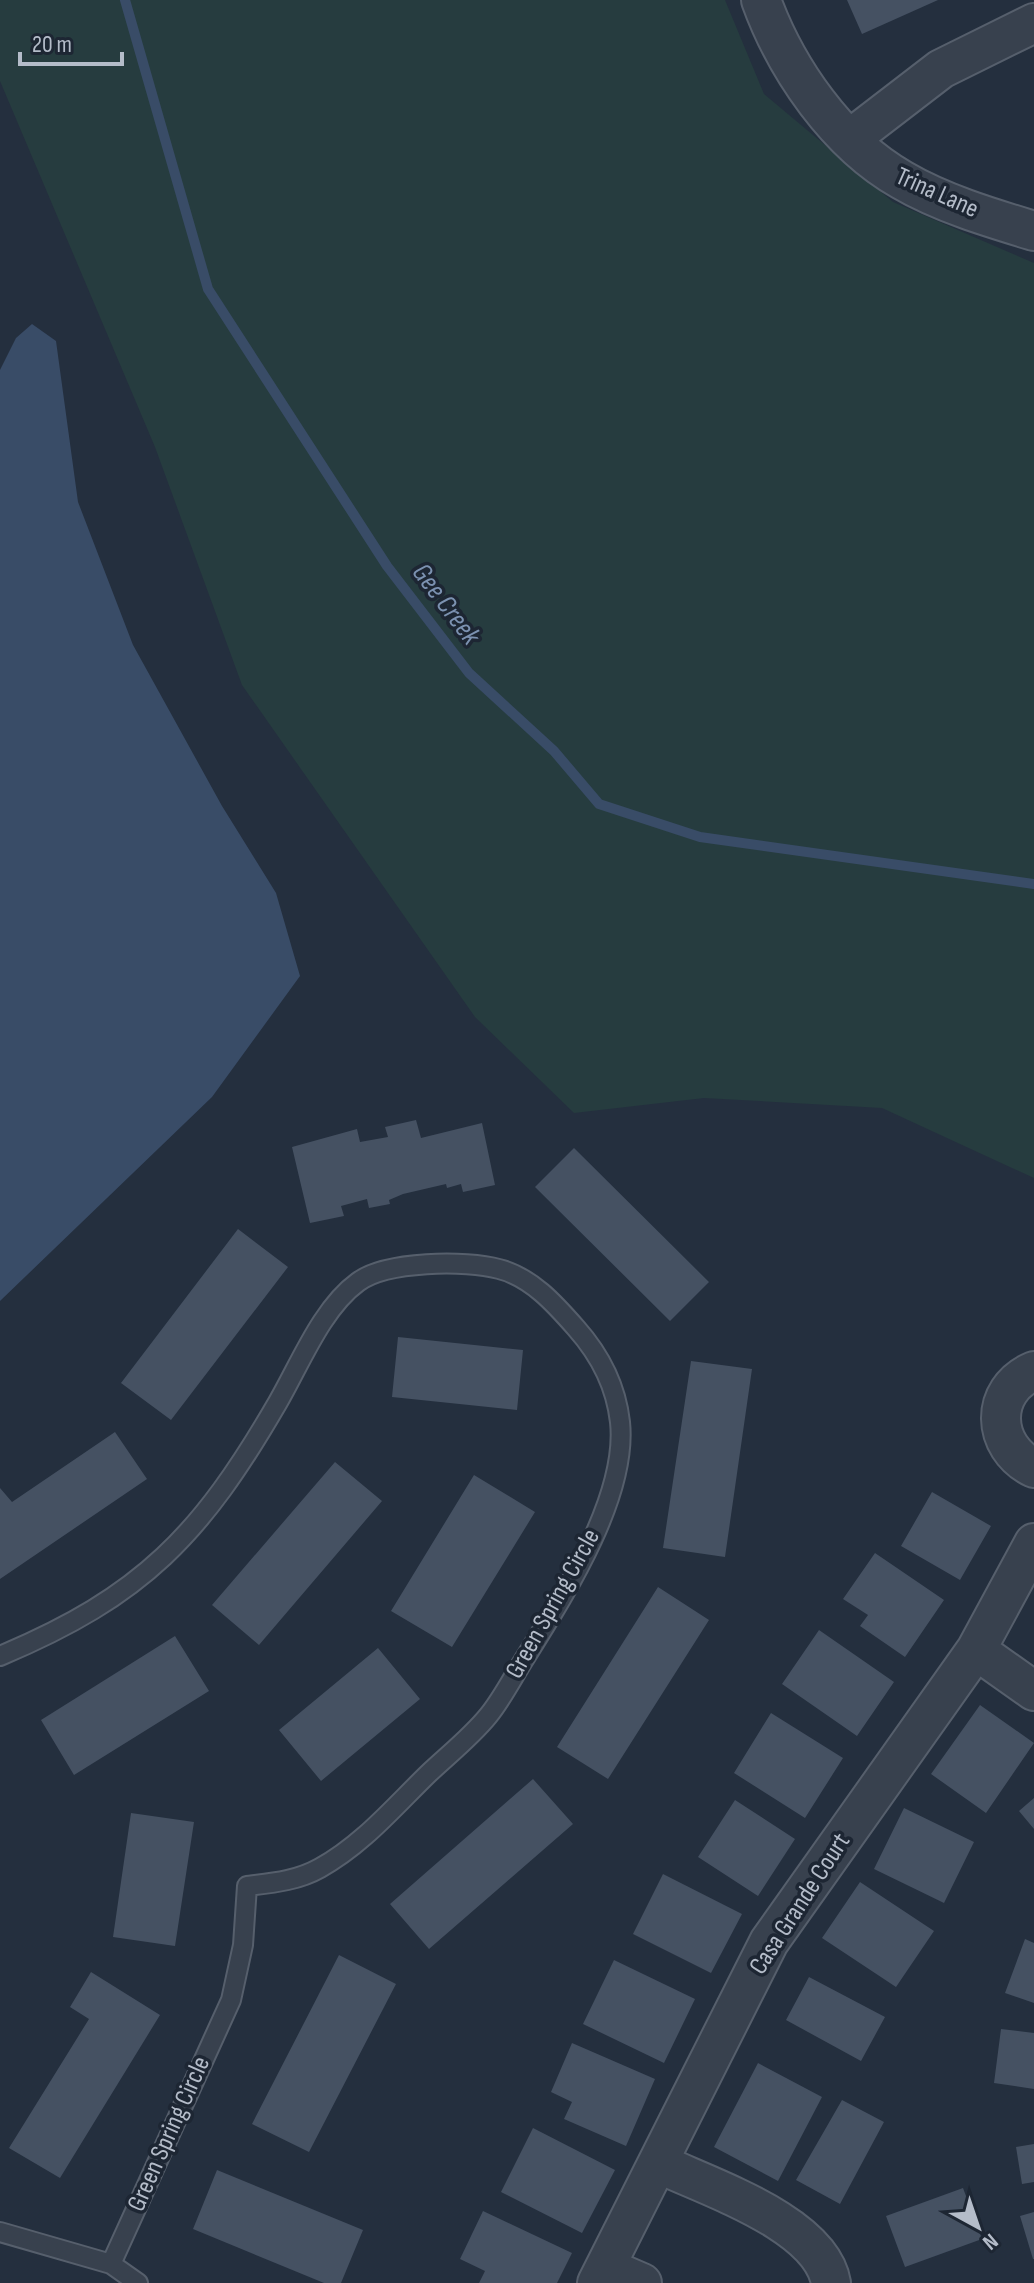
<svg xmlns="http://www.w3.org/2000/svg" width="1034" height="2283" font-family="'Sofia Sans Condensed',sans-serif">
<style>
.green{fill:#263c3f}
.water{fill:#394c67}
.lines{fill:none;stroke-linecap:round;stroke-linejoin:round}
.stream{stroke:#394c67;stroke-width:10}
.building{fill:#455162}
.service-casing{stroke:#565f6c;stroke-width:22}
.minor-casing{stroke:#565f6c;stroke-width:42}
.service{stroke:#38414e;stroke-width:18}
.minor{stroke:#38414e;stroke-width:38}
.labels{text-anchor:middle;dominant-baseline:central;stroke-width:7;stroke-linejoin:round;paint-order:stroke}
.street-label{font-size:26px;fill:#b4bcc9;stroke:#1d2633}
.water-label{font-size:28px;font-style:italic;fill:#7c92b1;stroke:#1d2633}
</style>
<rect width="100%" height="100%" fill="#242f3e"/>
<path class="green" d="M0,0H725L764,94L893,202L1034,263V1178L882,1108L704,1098L574,1113L475,1017L242,685L155,447L0,81Z"/>
<path class="water" d="M32,324L56,341L78,502L133,645L222,806L276,893L300,976L212,1097L0,1301V370L16,338Z"/>
<g class="lines">
<path class="stream" d="M125,0L208,289L387,566L469,673L554,751L599,804L700,837L1034,884"/>
</g>
<path class="building" d="M847,0H938L862,34Z
M416,1120L421,1138L482,1123L495,1185L463,1192L461,1184L447,1188L446,1184L403,1194L389,1200L390,1204L369,1208L367,1199L341,1206L344,1216L310,1223L292,1147L357,1129L360,1142L388,1137L385,1127Z
M574,1148L709,1282L670,1321L535,1187Z
M238,1229L288,1267L171,1420L121,1383Z
M398,1337L523,1350L517,1410L392,1397Z
M691,1361L752,1369L725,1557L663,1548Z
M115,1432L147,1479L0,1579V1488L12,1502Z
M335,1462L382,1501L259,1645L212,1605Z
M474,1475L535,1512L452,1647L391,1611Z
M932,1492L991,1526L960,1580L901,1546Z
M875,1553L944,1600L905,1657L860,1626L868,1615L843,1599Z
M658,1587L709,1620L608,1779L557,1747Z
M819,1630L894,1682L857,1736L782,1684Z
M175,1636L209,1691L74,1775L41,1720Z
M378,1648L420,1699L321,1781L279,1730Z
M980,1705L1034,1743L986,1813L931,1774Z
M771,1713L843,1758L805,1818L734,1773Z
M533,1779L573,1824L429,1949L390,1904Z
M1034,1798V1829L1019,1811Z
M735,1800L795,1839L758,1896L698,1857Z
M904,1808L974,1842L944,1903L874,1869Z
M131,1813L194,1822L175,1946L113,1937Z
M663,1874L742,1914L711,1973L633,1934Z
M860,1882L934,1931L896,1987L822,1938Z
M1025,1939L1034,1943V2003L1005,1993Z
M339,1955L396,1984L309,2152L252,2124Z
M614,1960L695,1999L664,2063L583,2024Z
M91,1972L160,2015L60,2178L9,2148L89,2019L70,2007Z
M809,1977L885,2017L861,2061L786,2020Z
M1001,2029L1034,2033V2089L994,2083Z
M572,2043L655,2079L626,2146L564,2119L572,2102L551,2092Z
M758,2063L822,2097L778,2181L714,2147Z
M842,2100L884,2122L840,2204L796,2180Z
M533,2128L615,2170L582,2233L501,2192Z
M1034,2144V2182L1022,2184L1016,2147Z
M217,2170L363,2230L341,2283H324L193,2229Z
M963,2188L982,2239L905,2267L886,2216Z
M483,2211L572,2253L557,2283H479L485,2271L460,2259Z
M1034,2212V2259H1033L1020,2216Z"/>
<g class="lines">
<g class="service-casing">
<path id="service" d="M0,1656C143,1596 201,1535 278,1402C300,1364 322,1308 358,1282C386,1261 466,1260 499,1269C531,1277 555,1304 576,1328C600,1355 616,1386 620,1422C628,1497 563,1597 525,1658C513,1677 502,1699 488,1716C471,1737 448,1755 428,1774C394,1807 362,1845 320,1868C297,1881 272,1883 247,1886L243,1945L231,2000L111,2264
M0,2232L111,2264L138,2283"/>
</g>
<g class="minor-casing">
<path id="minor" d="M761,0C786,69 837,143 902,180C941,203 991,218 1034,231
M850,139L941,69L1034,23
M1034,1371C989,1390 991,1447 1034,1468
M976,1650L1034,1691
M658,2163C708,2187 821,2223 831,2283
M605,2267L642,2283
M597,2283L769,1942L976,1650L1034,1543"/>
</g>
<use href="#service" class="service"/>
<use href="#minor" class="minor"/>
</g>
<g class="labels">
<g class="street-label">
<text transform="translate(937 193) rotate(24)">Trina Lane</text>
<text transform="translate(553 1604) rotate(-61)">Green Spring Circle</text>
<text transform="translate(800 1904) rotate(-57)">Casa Grande Court</text>
<text transform="translate(169 2134) rotate(-66)">Green Spring Circle</text>
</g>
<g class="water-label">
<text transform="translate(446 604) rotate(53)">Gee Creek</text>
</g>
</g>
<g transform="translate(978 2227) rotate(140)" stroke="#1d2633" stroke-width="6" paint-order="stroke">
<path d="M0-6L14 30L0 20L-14 30Z" fill="#b4bcc9"/>
<text y="-12" font-size="22" font-weight="bold" text-anchor="middle" fill="#b4bcc9">N</text>
</g>
<path d="M20 52v12h102v-12" fill="none" stroke="#b4bcc9" stroke-width="4"/>
<text x="32" y="52" font-size="24" fill="#b4bcc9" stroke="#1d2633" stroke-width="6" paint-order="stroke">20 m</text>
</svg>
